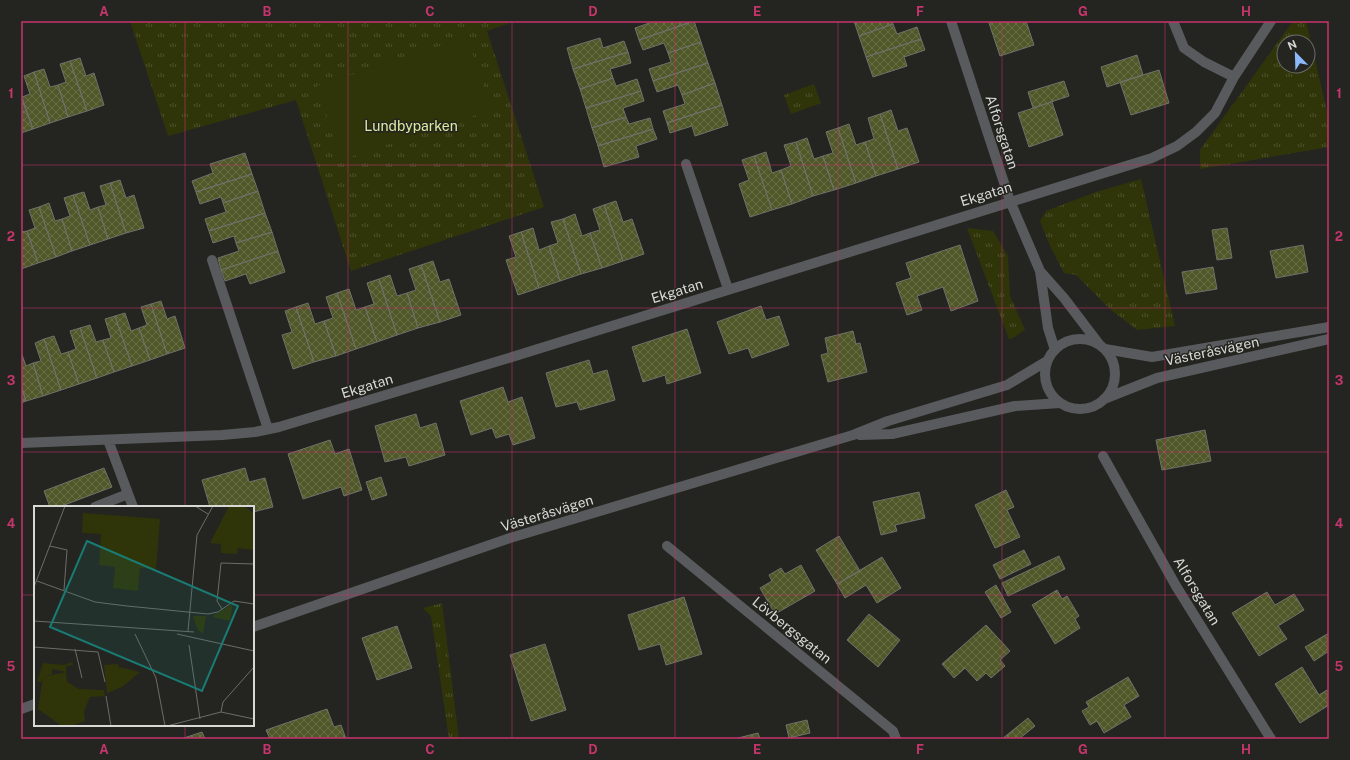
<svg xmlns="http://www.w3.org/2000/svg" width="1350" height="760" font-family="'Public Sans',sans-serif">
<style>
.grass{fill:url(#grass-tufts);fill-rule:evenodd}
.garden{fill:#303509}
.building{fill:url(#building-cross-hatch);stroke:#6f716b}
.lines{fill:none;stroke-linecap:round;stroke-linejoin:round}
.minor{stroke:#595a5d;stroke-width:10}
.grid{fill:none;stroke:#c5356d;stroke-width:1;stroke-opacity:0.55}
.labels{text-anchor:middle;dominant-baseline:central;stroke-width:3;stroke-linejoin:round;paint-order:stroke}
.park-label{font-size:14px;fill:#ddeb9f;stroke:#242520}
.street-label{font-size:14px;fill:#d8d9d5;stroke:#242520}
.inset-road{fill:none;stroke:#6c6d68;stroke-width:1}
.view{fill:#197b73;fill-opacity:0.15;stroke:#197b73;stroke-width:2}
.inset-edge{fill:none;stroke:#d8d9d5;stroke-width:2}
.neatline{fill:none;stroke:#c5356d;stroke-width:1.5}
.grid-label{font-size:13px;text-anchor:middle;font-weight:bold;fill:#c5356d}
</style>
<defs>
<pattern id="grass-tufts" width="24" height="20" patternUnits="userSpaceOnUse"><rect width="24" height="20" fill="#303509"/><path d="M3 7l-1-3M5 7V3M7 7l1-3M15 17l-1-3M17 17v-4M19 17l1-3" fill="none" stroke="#4d522c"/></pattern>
<pattern id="building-cross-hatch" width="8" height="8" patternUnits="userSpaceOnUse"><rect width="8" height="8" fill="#505728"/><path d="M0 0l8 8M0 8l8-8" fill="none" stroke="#686f46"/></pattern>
</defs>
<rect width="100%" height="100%" fill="#242520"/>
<path class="grass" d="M130,21H515L487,31L544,207L351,271L296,100L168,136Z
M1293,21H1306L1329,120V147L1200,169V150ZM1284,42H1308V66H1284Z
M814,84L821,103L791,114L784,95Z
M1141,179L1175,326L1137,330L1110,309L1076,275L1064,273L1051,248L1040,221L1046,211L1096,192Z
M967,228L993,231L1008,256L1010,296L1025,330L1011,339H1009Z
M442,603L459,739H449L431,616L423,608Z"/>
<path class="garden" d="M467,37L491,110L341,160L317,86Z"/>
<path class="building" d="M655,21H694L639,40L635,28Z
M694,21L701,42L668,53L664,43L643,50L639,40Z
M854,21H892L893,24L859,36Z
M994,21H1026L1034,45L1000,56L989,23Z
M893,24L897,34L917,27L921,39L866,57L859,36Z
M600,38L603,48L624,41L628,52L573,69L567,48Z
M921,39L925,50L904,57L907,66L873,77L866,57Z
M701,42L708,63L653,81L649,69L671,62L668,53Z
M628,52L631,63L610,69L613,78L580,89L573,69Z
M1137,55L1143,75L1107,87L1101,67Z
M80,58L86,76L94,73L104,105L87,111L70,61Z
M70,61L87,111L68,117L58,85L66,82L60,64Z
M708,63L715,83L682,95L678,85L657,92L653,81Z
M44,69L50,87L58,85L68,117L50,123L34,72Z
M1159,70L1169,103L1131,115L1120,82Z
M34,72L50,123L33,129L22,97L30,94L24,76Z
M613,78L616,86L637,79L641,91L586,108L580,89Z
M1064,81L1069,96L1033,108L1028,92Z
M715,83L722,105L667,123L663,111L685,104L682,95Z
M641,91L644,101L623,108L626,117L592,128L586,108Z
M21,97L33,129L21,133Z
M1052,102L1063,135L1029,147L1018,113Z
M722,105L728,125L695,136L692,126L670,133L667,123Z
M891,110L898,131L907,128L919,162L898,169L880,114Z
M880,114L898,169L876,176L865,142L874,139L868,118Z
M626,117L629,124L650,118L653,129L598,146L592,128Z
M849,124L856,145L865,142L876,176L856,183L838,128Z
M838,128L856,183L834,190L823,156L833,153L826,132Z
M653,129L657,139L636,146L639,157L604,167L598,146Z
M807,138L814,159L823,156L834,190L813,196L796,142Z
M796,142L813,196L792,204L781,170L791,166L784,145Z
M766,152L772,173L781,170L792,204L772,210L754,156Z
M245,153L252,174L196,192L192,181L213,173L210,164Z
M754,156L772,210L750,217L739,184L749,180L742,160Z
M252,174L258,191L223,203L221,197L200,204L196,192Z
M120,180L126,198L134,195L144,228L126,233L110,183Z
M110,183L126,233L108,239L98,207L106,205L100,186Z
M258,191L265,213L209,231L205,219L226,212L223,203Z
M84,192L90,210L98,207L108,239L90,245L73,195Z
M73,195L90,245L72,251L62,219L70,216L64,198Z
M616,201L623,222L632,219L644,254L623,261L604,205Z
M49,203L55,221L62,219L72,251L56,257L39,207Z
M604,205L623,261L602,268L590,233L600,230L593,209Z
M39,207L56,257L38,263L27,231L35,228L29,210Z
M265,213L272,232L236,243L234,236L213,243L209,231Z
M575,214L582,236L590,233L602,268L581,274L563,219Z
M563,219L581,274L560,281L549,246L558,243L551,222Z
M533,228L539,250L549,246L560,281L539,288L521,232Z
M1227,228L1232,258L1217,260L1212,230Z
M27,231L38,263L21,269V232Z
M272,232L278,251L221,270L218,258L239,251L236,243Z
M521,232L539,288L518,295L506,260L516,257L509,236Z
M960,245L978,301L951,311L943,287L917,296L922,310L907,315L896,283L911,278L906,263Z
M1303,245L1308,272L1276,278L1270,251Z
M278,251L285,272L250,284L246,274L225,281L221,270Z
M433,261L440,282L449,279L461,315L440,322L421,265Z
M421,265L440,322L418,328L407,293L416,290L409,269Z
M1213,267L1217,289L1186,294L1182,272Z
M390,275L397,296L407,293L418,328L397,335L379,279Z
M379,279L397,335L377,342L365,307L374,304L367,283Z
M349,289L356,310L365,307L377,342L356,349L337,293Z
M337,293L356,349L336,356L324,321L333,318L326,297Z
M161,301L167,319L175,316L185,348L167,354L151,304Z
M308,303L315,324L324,321L336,356L314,362L296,307Z
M151,304L167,354L150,360L139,328L147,325L141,307Z
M761,306L766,320L779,316L789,345L752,358L748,348L729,354L717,322Z
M296,307L314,362L293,369L282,335L292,332L285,311Z
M125,313L131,331L139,328L150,360L132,366L115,316Z
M115,316L132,366L114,372L103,340L111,338L105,319Z
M90,325L96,342L103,340L114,372L97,378L80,328Z
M80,328L97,378L79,384L68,352L76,349L70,331Z
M687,329L701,373L667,384L665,375L643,382L632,347Z
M853,331L856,344L860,343L867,372L828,382L821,355L828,353L825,338Z
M54,336L61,354L68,352L79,384L61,390L44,339Z
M44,339L61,390L43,396L33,363L41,361L35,343Z
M21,352L26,366L33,363L43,396L26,401L21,385Z
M589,360L593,374L607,370L615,400L580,410L577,402L556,407L546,373Z
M21,385L26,401L21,403Z
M503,387L508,402L522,397L535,438L513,445L509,434L496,438L492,428L471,435L460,401Z
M416,414L420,428L436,423L445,455L409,466L406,457L385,462L375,426Z
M1205,430L1211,461L1162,470L1156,440Z
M330,440L335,454L349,449L362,490L344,496L341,487L303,499L288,454Z
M104,468L112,487L59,507H50L44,491Z
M245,468L249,482L265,478L273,507L253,512V507H210L202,480Z
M381,477L387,495L372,500L366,482Z
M1006,490L1014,507L1007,510L1020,537L995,548L975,505Z
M919,492L925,518L895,525L897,531L881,535L873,502Z
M839,536L860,571L837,584L816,550Z
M1024,550L1031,564L1000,579L993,565Z
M1059,556L1065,569L1008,596L1002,583Z
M882,557L901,588L877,603L866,585L845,598L837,584Z
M801,565L815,591L775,614L760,588L772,581L769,575L781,568L785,574Z
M996,585L1011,612L1001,618L985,592Z
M1057,590L1062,599L1067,596L1079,616L1075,619L1080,628L1055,644L1032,605Z
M1267,592L1275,605L1294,594L1304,610L1278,626L1287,639L1259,656L1232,613Z
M684,597L702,654L666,665L660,644L639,650L628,615Z
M869,614L900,640L878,667L847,640Z
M986,625L1010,651L1000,660L1005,666L991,678L986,673L977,681L965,668L954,678L942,664Z
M397,626L412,668L377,680L362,638Z
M1329,633V651L1314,661L1305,647Z
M545,644L566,710L531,721L510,655Z
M1302,667L1319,695L1327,690L1329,693V705L1300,723L1275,684Z
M1128,677L1139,696L1124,705L1131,717L1104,733L1097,721L1090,725L1082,711L1089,707L1086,702Z
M327,709L334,727L341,725L346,739H270L266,730Z
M1028,718L1035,726L1019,739H1002Z
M807,720L810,733L789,738L786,725Z
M202,732L205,739H181Z
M758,733L760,739H734Z"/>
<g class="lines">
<path class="minor" d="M951,21L1010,201L1040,271L1048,328L1055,350
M1173,21L1184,48L1204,62L1234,77
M686,164L728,289
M212,260L268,429
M1040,271L1064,298L1099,344
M1045 374a35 35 0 1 1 70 0a35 35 0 1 1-70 0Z
M1105,349L1152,357L1329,327
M1104,399L1157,378L1329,339
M860,435L892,434L1015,406L1060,403
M108,440L133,507
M21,443L222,435L255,432L279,427L512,357L1152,158L1177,146L1196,132L1215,113L1234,77L1271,21
M1103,456L1176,586L1271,739
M95,507L128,494
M667,546L893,731L896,739
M253,627L510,538L853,435L888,421L1007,385L1047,361
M21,709L35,704"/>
</g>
<path class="grid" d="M185,21V507M348,21V739M512,21V739M675,21V739M838,21V739M1002,21V739M1165,21V739M21,165H1329M21,308H1329M21,452H1329M21,595H35M253,595H1329M185,725V739"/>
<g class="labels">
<g class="park-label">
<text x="411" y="126">Lundbyparken</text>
</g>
<g class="street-label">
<text transform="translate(1002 132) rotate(72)">Alforsgatan</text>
<text transform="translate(986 194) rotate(-17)">Ekgatan</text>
<text transform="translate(677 291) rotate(-17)">Ekgatan</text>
<text transform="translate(1212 351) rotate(-12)">Västeråsvägen</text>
<text transform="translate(367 386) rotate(-17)">Ekgatan</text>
<text transform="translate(547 513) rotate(-17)">Västeråsvägen</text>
<text transform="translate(1197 591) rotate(59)">Alforsgatan</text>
<text transform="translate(792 630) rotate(39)">Lövbergsgatan</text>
</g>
</g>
<g transform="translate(34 506)">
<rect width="220" height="220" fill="#242520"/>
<path d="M195,0H210L220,8V44L204,42L203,48L187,47V38L176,37ZM49,7L126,13L122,63L106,62L104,85L79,82L81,61L65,59L67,28L48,27ZM199,98L196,115L179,111L180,109ZM159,110H172L169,128L163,123ZM38,156L39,159L32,160V166L18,163V168L9,171L7,176H3L9,157L30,159Z" fill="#303509"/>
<path d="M84,158L85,161L106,166L88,181L73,187L70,159ZM32,166L33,176L45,183L70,184L71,190L56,191L50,205L51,215L38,220H28L4,203L9,171Z" fill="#303509"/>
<path d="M84,60L103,62V71L83,69Z" fill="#303509"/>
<path class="inset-road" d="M161,0L174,8M16,40L33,44L30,84M3,75L61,96L93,100L174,108L184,106L200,95L220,98M0,81L31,0M188,103L183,95L187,57L220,58M0,115L160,126M154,125L163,29L179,0M101,128L122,172L131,220M143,128L220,145M155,139L166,213M0,141L64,146L71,176M41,143L48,172M72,190L77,220M187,206L189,196L220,161M133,220L187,206L220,213"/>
<path class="view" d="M53,35L204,100L168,185L16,121Z"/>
<rect width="220" height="220" class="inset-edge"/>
</g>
<rect width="1350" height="760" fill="none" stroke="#242520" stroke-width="44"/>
<g transform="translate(1296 54) rotate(337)"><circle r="19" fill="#242520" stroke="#6c6d68"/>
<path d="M0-3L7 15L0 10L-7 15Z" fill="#8cb9fc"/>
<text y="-6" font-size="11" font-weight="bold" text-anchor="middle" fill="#d8d9d5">N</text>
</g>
<rect x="22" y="22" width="1306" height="716" class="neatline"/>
<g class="grid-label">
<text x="104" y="16">A</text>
<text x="267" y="16">B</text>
<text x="430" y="16">C</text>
<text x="593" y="16">D</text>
<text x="757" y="16">E</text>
<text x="920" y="16">F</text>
<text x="1083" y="16">G</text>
<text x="1246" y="16">H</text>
<text x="11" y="98">1</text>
<text x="1339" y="98">1</text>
<text x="11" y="241">2</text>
<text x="1339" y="241">2</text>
<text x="11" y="385">3</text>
<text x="1339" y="385">3</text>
<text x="11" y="528">4</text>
<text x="1339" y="528">4</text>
<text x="11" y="671">5</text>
<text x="1339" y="671">5</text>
<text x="104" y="754">A</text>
<text x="267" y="754">B</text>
<text x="430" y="754">C</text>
<text x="593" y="754">D</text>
<text x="757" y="754">E</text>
<text x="920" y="754">F</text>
<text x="1083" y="754">G</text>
<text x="1246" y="754">H</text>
</g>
</svg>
